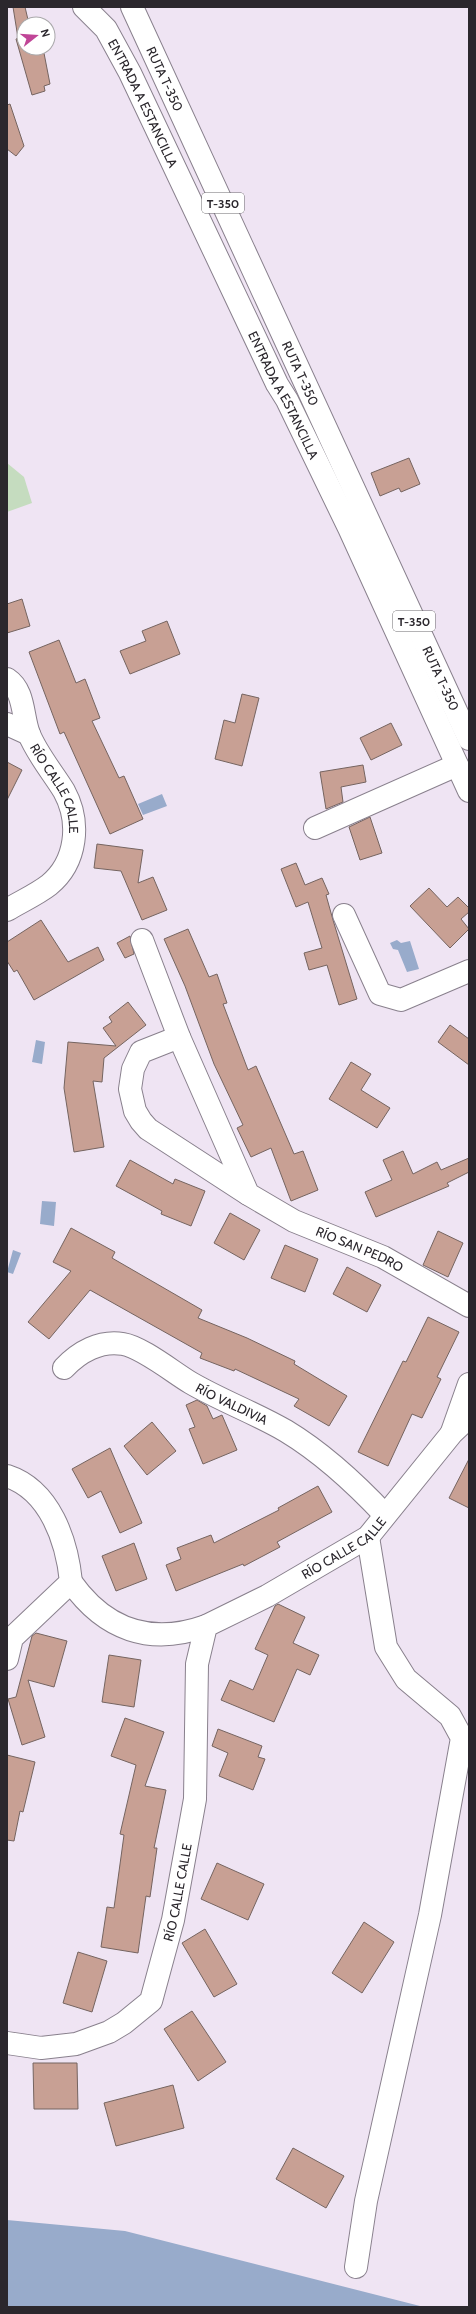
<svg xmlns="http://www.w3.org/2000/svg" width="476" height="2314" font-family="Cabin,sans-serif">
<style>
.green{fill:#c5dcbf}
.water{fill:#98abcb}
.building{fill:#c8a094;stroke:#756460}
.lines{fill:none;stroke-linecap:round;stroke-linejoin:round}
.minor-casing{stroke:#89808d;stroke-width:24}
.major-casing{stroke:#89808d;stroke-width:24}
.minor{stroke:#fff;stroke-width:22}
.major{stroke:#fff;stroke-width:22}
.labels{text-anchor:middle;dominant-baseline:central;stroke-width:3;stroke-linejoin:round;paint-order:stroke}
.shield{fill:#fff;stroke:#6b686c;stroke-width:1}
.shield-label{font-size:12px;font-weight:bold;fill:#2b272d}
.street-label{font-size:13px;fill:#2b272d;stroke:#fff}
</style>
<rect width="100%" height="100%" fill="#efe4f3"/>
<path class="green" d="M7,463L24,477L32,503L7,512Z"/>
<path class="water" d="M162,794L167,806L143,815L138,804Z
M397,940L401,943L410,941L419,969L407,972L398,950L393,949L390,943Z
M36,1040L45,1042L42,1064L32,1062Z
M42,1201L56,1202L54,1226L40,1224Z
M13,1250L21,1253L13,1274L7,1272Z
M7,2220L125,2231L424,2307H7Z"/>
<path class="building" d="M13,7H25L29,24H24V48H43L50,84L44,86L45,91L32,95L16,39L18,38Z
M10,104L24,146L16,156L7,149V105Z
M409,458L420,484L401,492L399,488L380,496L371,473Z
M22,599L30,626L7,633V604Z
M167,621L180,654L130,674L120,651L146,641L142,631Z
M59,640L76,683L85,679L100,718L92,721L119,778L124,776L143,819L110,834L64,732L60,734L29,652Z
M242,694L259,698L242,766L215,759L224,720L235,723Z
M391,723L402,745L371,760L360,738Z
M7,762L22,770L7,800Z
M363,765L366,782L341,787L343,802L326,809L320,772Z
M370,817L382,853L360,860L349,827Z
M97,844L143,850L138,883L153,877L167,910L142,920L121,871L94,868Z
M296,863L305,885L322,878L329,894L326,895L333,920L357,999L339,1005L327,965L309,970L304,953L322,948L308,902L296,907L281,869Z
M429,888L447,907L458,897L469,908V912L461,919L469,929L450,948L410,906Z
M41,920L68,962L98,947L104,960L34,1000L17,970L14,972L7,961V942Z
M188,929L209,977L217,974L227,1003L223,1004L248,1070L256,1066L294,1154L303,1151L318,1190L291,1201L271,1148L251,1157L237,1128L243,1125L214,1064L185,986L164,939Z
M130,936L134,954L125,958L117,943Z
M128,1002L146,1025L104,1058L102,1082L93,1081L104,1147L74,1152L64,1088L68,1042L116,1046L103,1028L112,1022L109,1017Z
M450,1025L469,1039V1065L438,1042Z
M351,1062L371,1074L361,1090L390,1108L377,1128L329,1099Z
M403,1151L413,1174L437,1162L441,1170L469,1158V1172L447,1183L449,1186L376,1217L365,1192L392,1180L383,1160Z
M130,1160L173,1184L175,1179L205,1191L191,1226L161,1214L162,1211L116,1186Z
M230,1213L260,1230L244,1260L214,1243Z
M71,1228L115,1252L112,1258L202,1310L198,1318L247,1338L295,1361L294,1364L347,1396L329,1426L294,1406L299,1399L235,1369L234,1371L200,1358L202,1353L90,1290L49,1339L28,1322L71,1271L53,1262Z
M438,1231L463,1243L448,1277L423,1265Z
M285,1245L318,1259L305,1292L271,1278Z
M347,1267L381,1285L367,1312L333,1294Z
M428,1317L459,1332L437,1377L441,1379L422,1418L412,1414L388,1466L358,1452L403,1361L406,1362Z
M197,1400L207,1406L213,1419L222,1415L237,1450L203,1464L189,1429L195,1427L186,1405Z
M152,1422L176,1451L147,1475L124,1446Z
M110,1448L142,1523L120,1533L101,1491L88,1498L72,1469Z
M469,1459V1508L449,1498Z
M318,1486L332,1512L277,1542L280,1547L244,1566L243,1564L176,1591L166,1565L181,1559L177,1548L211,1535L214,1543L279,1510L278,1508Z
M134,1543L147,1579L116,1591L102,1556Z
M278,1604L305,1617L293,1643L319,1655L310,1675L297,1669L274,1722L221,1700L230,1680L253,1690L268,1655L255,1649L275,1606Z
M36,1633L67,1641L54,1687L28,1680L45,1737L22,1745L8,1699L16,1697L32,1636Z
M109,1655L141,1660L134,1707L102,1702Z
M125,1718L164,1732L145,1786L166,1790L154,1848H157L150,1897L146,1896L138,1953L101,1947L107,1907L114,1908L124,1835L120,1834L136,1765L111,1756Z
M218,1729L262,1746L258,1757L265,1759L253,1790L219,1776L228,1753L212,1746Z
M7,1755L35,1762L23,1812L20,1811L14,1841L7,1840Z
M217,1863L264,1884L248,1920L201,1899Z
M364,1922L394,1942L362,1993L332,1973Z
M205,1929L237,1984L214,1997L182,1943Z
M78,1952L107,1961L92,2012L63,2003Z
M192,2011L226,2062L198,2081L164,2029Z
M33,2063H77L78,2109H34Z
M173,2085L184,2128L116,2146L104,2103Z
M293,2148L344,2176L326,2208L276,2179Z"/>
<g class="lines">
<g class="minor-casing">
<g id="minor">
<path id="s1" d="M84,7L106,29L130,73L277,384L287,400L349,528L469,791"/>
<path id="s2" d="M7,679C25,691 22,716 29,734C37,754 53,773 64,791C81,822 77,862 49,885C36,895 20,902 7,910"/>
<path d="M7,724L29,734"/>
<path d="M315,828L457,765"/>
<path d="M344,915L380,994L401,1000L469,971"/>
<path id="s3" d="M142,940L179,1037L248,1194L294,1221L383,1257L469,1306"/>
<path d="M179,1037L141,1052L133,1069L130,1089L135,1111L141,1121L148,1129L248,1194"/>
<path id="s4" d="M64,1368C79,1352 100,1340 123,1344C142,1347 174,1373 191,1383C222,1401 255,1413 286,1431C324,1454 355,1483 385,1515"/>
<path d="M452,1432L469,1384"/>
<path d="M7,1476C50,1490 67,1541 71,1582L12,1638L7,1659"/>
<path d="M71,1582C105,1630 150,1646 206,1626"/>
<path id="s5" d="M7,2043L41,2048L76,2044L109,2032L124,2023L151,2001L173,1920L195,1799L197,1664L206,1626L267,1596L368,1537L452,1433L469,1417"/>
<path d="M356,2267L366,2201L430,1915L462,1738L450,1716L406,1679L386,1647L368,1537"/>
</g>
</g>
<g class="major-casing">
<g id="major">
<path id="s6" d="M132,7L469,739"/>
</g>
</g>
<use href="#minor" class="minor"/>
<use href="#major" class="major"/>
</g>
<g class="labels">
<g class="shield">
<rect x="202" y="193" width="42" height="20" rx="3"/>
<rect x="393" y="611" width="42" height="20" rx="3"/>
</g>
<g class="shield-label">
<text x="223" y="203">T-350</text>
<text x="414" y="621">T-350</text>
</g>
<g class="street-label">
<text stroke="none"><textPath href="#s6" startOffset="79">RUTA T-350</textPath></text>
<text stroke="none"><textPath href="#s1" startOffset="114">ENTRADA A ESTANCILLA</textPath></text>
<text stroke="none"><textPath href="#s6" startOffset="403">RUTA T-350</textPath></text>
<text stroke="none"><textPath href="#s1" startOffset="438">ENTRADA A ESTANCILLA</textPath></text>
<text stroke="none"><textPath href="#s6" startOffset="739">RUTA T-350</textPath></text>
<text stroke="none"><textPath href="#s2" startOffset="122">RÍO CALLE CALLE</textPath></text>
<text stroke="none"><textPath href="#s3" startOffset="400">RÍO SAN PEDRO</textPath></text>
<text stroke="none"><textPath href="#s4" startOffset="191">RÍO VALDIVIA</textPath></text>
<text stroke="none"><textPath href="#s5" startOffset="697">RÍO CALLE CALLE</textPath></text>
<text stroke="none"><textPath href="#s5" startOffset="269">RÍO CALLE CALLE</textPath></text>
</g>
</g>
<rect width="476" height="2314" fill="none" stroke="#2b272d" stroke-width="16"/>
<g transform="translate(36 36) rotate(73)"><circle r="19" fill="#ffffff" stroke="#aaa9ab"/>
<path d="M0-3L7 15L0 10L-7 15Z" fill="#c04597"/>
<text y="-6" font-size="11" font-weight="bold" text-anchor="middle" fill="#2b272d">N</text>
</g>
</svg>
